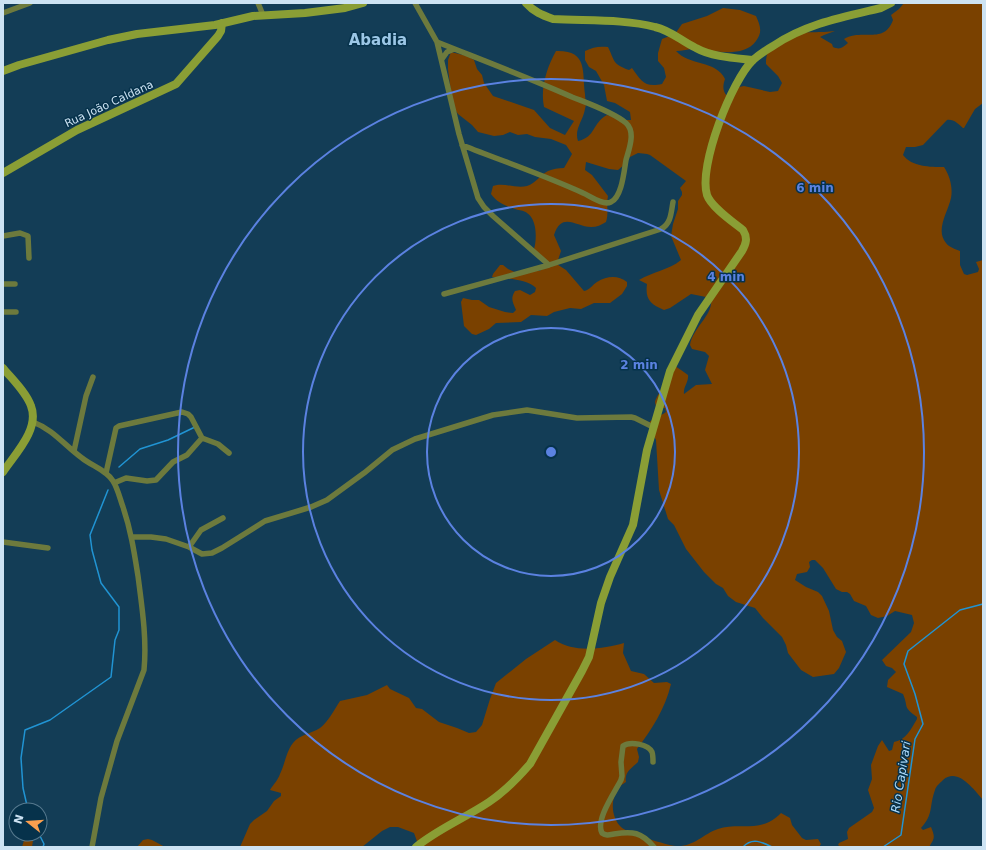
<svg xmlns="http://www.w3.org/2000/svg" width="986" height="850" font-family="'DejaVu Sans',sans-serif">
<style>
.green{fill:#7a4100}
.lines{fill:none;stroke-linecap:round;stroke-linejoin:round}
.stream{stroke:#2194d3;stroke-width:1.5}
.street{stroke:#6d7a3d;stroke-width:5.5}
.secondary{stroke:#8a9e35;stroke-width:8}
.ring{fill:none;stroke:#5b82e1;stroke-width:2}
.labels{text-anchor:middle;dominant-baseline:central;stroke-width:3;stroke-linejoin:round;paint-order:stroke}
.street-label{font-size:11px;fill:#cde3f3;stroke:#06324b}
.water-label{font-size:12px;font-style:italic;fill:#aedcfc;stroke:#06324b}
.district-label{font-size:15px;font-weight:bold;fill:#9cc7e6;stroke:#06324b}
.centre{fill:#5b82e1;stroke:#06324b;stroke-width:2}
.ring-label{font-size:12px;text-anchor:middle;font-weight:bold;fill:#5b82e1;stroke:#06324b;stroke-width:3;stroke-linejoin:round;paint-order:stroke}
</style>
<rect width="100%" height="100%" fill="#133d56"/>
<path class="green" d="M904,3H983V103L975,109L964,128H963C958,124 954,119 947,120L923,145L915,147H906L903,155C912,167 930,167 944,167C950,176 953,188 951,198C948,212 935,230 946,243C949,247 955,249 960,251V265L964,274L967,275L978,272L979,269L976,262L983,260V800C974,790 958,767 943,780C940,783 936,786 935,790C929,806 934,814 921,828L923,830L931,827C935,837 935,838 929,847H841L838,845L839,843L848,839L847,832L849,828L872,812L874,808L868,790L872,779L871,765L878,746L882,740L889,751L892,750L894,742C906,740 911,729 917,719V717C902,706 909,708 903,694L887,687L888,680L896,672L892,668L886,666L882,660L911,632L914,623L912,615L895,611L887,616L878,618L871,615L866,606L854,601L850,594L847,592H842L836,589L823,568L815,560H812L809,562L810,567L807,572L797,574L795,580L806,587L818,592L822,596L829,611L833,630L837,637L842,641L846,652L839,668L834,674L813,677L801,670L788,653L786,645L782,637L763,618L755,608L736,602L728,596L723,588L716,584L704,572L686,549L674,525L668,519L659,490L656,440L648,424C651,419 661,416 666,412L665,408H657C656,407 655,403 655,402C655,399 672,371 675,366L681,370L688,375C689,382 683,387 684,394L696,385L712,384L705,370L709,356L705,352L692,349L690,345C693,327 714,315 711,298L691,294L670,308L664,310C650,304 645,299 647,284L639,280C652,272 669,270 681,260L671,236L673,224L678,209V201L682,195V192L680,188L686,181L650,155L647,154L638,153L628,158L624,165L618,170L609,169L586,162L585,170L592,175L608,196C606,205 609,213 606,222C601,225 597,227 591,227C576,227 562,211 554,235L561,251L558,260L555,263L566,270L584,291C590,290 592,285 597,282C607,276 618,275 627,282V286L622,294L610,303H594L581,309L570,308L554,312L547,316L531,315L521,322L496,323L489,329L476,335L472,334L464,326L461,302L463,298L472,300H479L489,307L505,312L513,313L516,310C513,302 510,299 515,291L520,290L530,295L535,292L536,288C528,279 504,278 492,277L493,274L500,265H503L508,269L519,274L526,271H539L549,266L534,249C537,239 537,219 527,213C525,211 520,210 518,210C507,206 498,204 491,194L493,186C504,182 516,189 527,186C536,183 540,175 548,171C553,169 558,168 564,168L572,154L566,145L551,139L535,137L527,134L518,135L510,132L503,135L494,136L478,132L472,125L458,114L453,107L448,69V60L451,52L467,56L474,60L477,69L482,75L484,83L493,96L534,110L550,128L565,135L574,121L544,107C540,88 547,67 556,51C588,50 582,71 585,94C585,99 587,103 585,109C583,121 574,129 578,141C596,137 592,123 607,115L623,120H631L630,112L615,103L607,101L604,85L596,71L589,67L585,60V51C593,47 599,46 608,47C615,61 612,64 629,70L632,68C641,81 645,88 662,84L666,77L664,68L658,61V53L662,39L675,34L682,24L707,16L723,8L740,10L756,16C760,25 763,32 756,41C743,59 713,50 694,49C689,49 682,51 676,51C689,66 716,60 725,79C722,88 723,93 730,99L734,88L744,86L770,92L778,91L782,83L778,76L766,64C767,24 808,35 835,31L824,35L820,37L832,44L833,47C840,50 842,48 848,43L844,39C862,28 884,45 893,20L891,15L899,9Z
M555,640C574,653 602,649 624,643L623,653L631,671L644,674L654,683L667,682L671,684C665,709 652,729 637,749L639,757L638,762C632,768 624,772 626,782C623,784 618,787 617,790C610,802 612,818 621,827C627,833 666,845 676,846C694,847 703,834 718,829C734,823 753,830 769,822C773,820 778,816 781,813L790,818L792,825L802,838L806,840L818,839L821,844L819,847H422L418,844L414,833L398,827H390L382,831L362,847H240L250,824L254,820L267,811L274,801L281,796V793L270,790C273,785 278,780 280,774C285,764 286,752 293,743C300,734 311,734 320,728C328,722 334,710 340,701L367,695L387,685L390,689L409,698L416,708L422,709L439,722L457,728L469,733L476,732L482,725L490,699L496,683L526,659Z
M26,834H34L32,847H22Z
M148,839L152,840L165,847H137L143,840Z"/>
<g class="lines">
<path class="stream" d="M119,467L140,449L168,440L195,427
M28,810L23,788L21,758L25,730L50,720L111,677L115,640L119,630V607L101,583L92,550L90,535L108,490
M39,834L44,844L43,847
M743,847C752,837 762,842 772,847
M883,847L901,835L915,739L923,724L915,694L904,664L908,651L960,610L983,604"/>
<path class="street" d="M258,3L263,15
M415,3L437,42L459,134L478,198L484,207L493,216L549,265
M3,13L30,3
M437,42C482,60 527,77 572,97C587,103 613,112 626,123C636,132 629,149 626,160C624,171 622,197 611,202C603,206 590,196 583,193C544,175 502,161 462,145
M442,59L447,52L454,49
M3,236L20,233L28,236L29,258
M3,284H15
M444,294L549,265L661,229C671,224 671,213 673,202
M3,312H16
M33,422C54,430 64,445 82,458C92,466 106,470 113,481C118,489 120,499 123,507C131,531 134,551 138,576C142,607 147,639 144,670L117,741L101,798L92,847
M74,451L86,396L93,377
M106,473L116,428L119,426L182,412L188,414L191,417L202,438L218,444L229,453
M114,483L126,478L147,481L156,480L173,462L187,455L202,438
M132,537H151L166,539L189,547L202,554L212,553L222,548L265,521L311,507L327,500L364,473L392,450L415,439L493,415L527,410L577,418L631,417L635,418L653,427
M3,542L48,548
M189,547L201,530L223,518
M653,762C653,758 653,755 652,752C648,744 630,741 623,746L621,762L622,776L621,780C615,792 595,820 602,833C606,836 609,835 614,834C633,831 641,832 654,847"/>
<path class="secondary" d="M526,3C534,12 542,15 553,19C585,21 625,19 655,27C672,31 681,41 696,48C712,57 734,58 753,60
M3,71L19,65L108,40L137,34L215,25L253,16L305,13L345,8L363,3
M3,173L77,130L176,84L218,36L221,31L222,23
M3,368C12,379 26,392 31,406C40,429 15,454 3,472
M416,847C438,829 465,818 489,802C504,792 518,778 530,764L582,671L589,657L601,603L610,577L633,525L647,450L670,371L698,315L742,251C746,244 748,238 743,230C733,222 711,207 707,195C698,166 732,80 753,60C759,55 766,50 773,46C805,24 843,17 881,8L891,3"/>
</g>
<g class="ring">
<circle cx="551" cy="452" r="124"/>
<circle cx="551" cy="452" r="248"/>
<circle cx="551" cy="452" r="373"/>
</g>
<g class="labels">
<g class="street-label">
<text transform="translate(109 104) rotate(-25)">Rua João Caldana</text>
</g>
<g class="water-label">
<text transform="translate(901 777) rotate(-81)">Rio Capivari</text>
</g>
<g class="district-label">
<text x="378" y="40">Abadia</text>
</g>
</g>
<circle cx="551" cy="452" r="6" class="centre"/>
<g class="ring-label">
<text x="815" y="192">6 min</text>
<text x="726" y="281">4 min</text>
<text x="639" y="369">2 min</text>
</g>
<rect width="986" height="850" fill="none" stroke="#cde3f3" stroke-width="8"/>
<g transform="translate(28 822) rotate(287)"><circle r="19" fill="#06324b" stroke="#56798e"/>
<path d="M0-3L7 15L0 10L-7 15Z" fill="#fa9f4f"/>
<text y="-6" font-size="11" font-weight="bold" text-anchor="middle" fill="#cde3f3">N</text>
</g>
</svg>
